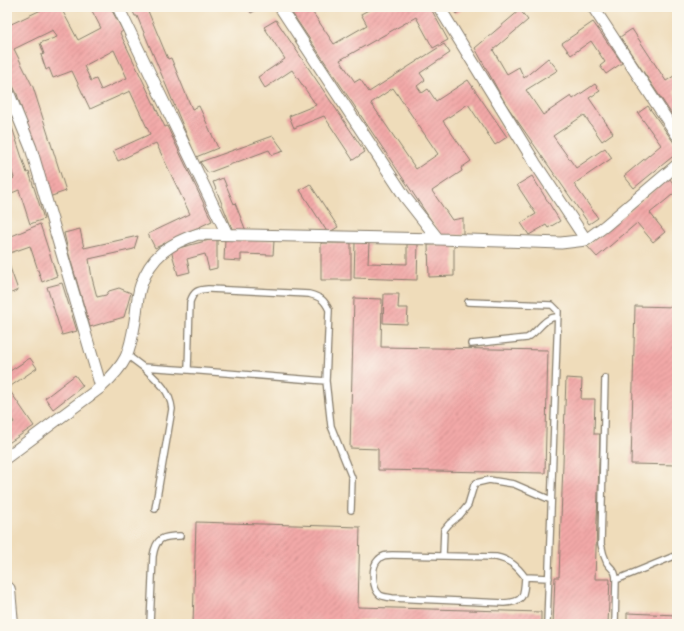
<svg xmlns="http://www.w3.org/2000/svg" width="684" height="631" font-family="Dekko,sans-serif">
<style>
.building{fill:url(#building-hatch);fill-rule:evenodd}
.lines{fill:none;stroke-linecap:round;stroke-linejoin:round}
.service-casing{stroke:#867c6b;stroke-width:8}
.minor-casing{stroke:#867c6b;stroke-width:13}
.secondary-casing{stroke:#867c6b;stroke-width:18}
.service{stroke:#fff;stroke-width:5.5}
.minor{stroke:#fff;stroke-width:11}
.secondary{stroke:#fff;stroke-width:16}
</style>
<defs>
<pattern id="building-hatch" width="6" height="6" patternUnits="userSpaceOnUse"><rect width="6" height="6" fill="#f2a8a7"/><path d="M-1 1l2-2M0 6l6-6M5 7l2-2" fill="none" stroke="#cf908f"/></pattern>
</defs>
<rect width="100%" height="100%" fill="#fbf7ec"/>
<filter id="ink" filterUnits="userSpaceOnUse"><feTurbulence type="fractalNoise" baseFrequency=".025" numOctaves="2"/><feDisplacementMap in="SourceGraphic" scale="8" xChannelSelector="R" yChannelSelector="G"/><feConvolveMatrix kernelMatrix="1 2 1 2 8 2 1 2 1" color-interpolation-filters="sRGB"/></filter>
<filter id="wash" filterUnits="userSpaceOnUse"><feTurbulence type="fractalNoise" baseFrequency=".012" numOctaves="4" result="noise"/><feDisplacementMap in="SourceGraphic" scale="16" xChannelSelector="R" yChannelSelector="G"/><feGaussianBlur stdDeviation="0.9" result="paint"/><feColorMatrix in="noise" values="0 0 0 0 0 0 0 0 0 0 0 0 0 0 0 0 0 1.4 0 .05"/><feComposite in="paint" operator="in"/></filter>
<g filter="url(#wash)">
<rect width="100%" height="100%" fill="#efdcba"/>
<g id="blocks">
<path class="building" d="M39,7H67L62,10L78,40L101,28L90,7H110L123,31L120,33L165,127L167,126L212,221L155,248L148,234L190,214L156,143L118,161L113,151L150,134L130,91L90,109L72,71L53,78L49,68L46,70L41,55L44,54L40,43L57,37L53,30L14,49L33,87L66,191L49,197L17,94L7,74V26L41,10ZM114,50L127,78L101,90L96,79L91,81L84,66Z
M131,7H157L148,11L168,59L171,58L192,109L199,106L218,148L196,157L137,16H135Z
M247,7H262L251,13Z
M288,7H309L334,44L367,25L361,14L374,7H430L448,40L433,48L416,17L340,60L355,82L360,79L369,92L444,44L450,53L420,73L425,80L417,86L422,93L428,89L436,101L468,80L507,137L495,145L468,104L443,121L471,161L461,168L462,171L432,191L452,220L463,218V235H441ZM393,88L438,154L416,169L371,103Z
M450,7H465L456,14Z
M520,10L528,20L493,50L507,74L519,67L524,78L548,58L558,70L526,90L543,115L571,96L573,99L595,84L600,91L589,98L613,133L602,141L584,115L553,136L576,168L605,148L612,158L574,184L598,218L589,224L505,103L475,48Z
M276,20L365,152L353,160L324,116L294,128L289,116L316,105L292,70L265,88L258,77L285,59L264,27Z
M593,22L622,63L606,74L600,66L605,62L591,41L571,55L562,43Z
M632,29L666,81L677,74V88L673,91L677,97V122L620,37Z
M648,106L677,147V153L634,188L624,176L661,145L638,113Z
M11,124L27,173L29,172L44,219L30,224L19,190L7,195V181L14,178L7,156V125Z
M273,136L284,151L272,155L269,150L208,173L200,162Z
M532,176L560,221L548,228L546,225L529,235L521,223L536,214L517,185Z
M223,178L234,204L235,203L246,231H233L213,182Z
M669,178L677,188V191L650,213L665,232L653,242L637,223L597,257L587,246Z
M310,184L338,227L328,233L300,190Z
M40,224L57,276L42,282L30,246L7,254V238Z
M80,229L84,248L138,236L134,249L89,259L92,278L97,297L106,295L109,291L119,288L131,293L124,317L90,327L68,251L64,233Z
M217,238V268L209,270L205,254L187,259L190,272L178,275L171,250Z
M225,239L274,241L273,255L241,254V261L224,260Z
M355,242L369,243L368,263L407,264V244H418L417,280L354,278Z
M321,243H351V280H321Z
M454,244V276L429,277L428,245Z
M7,259L18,290L7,295Z
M62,283L77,331L62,335L47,287Z
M384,294H399L398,308H408L407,324L383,323Z
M354,298L382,299L381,347L548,350L545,473L378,470V449L350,448Z
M635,306L677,307V465L631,464Z
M30,358L37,368L8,388L34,426L7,444V427L14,422L7,411V373Z
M75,375L83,386L53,409L45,398Z
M566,378L582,379L581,399H595L594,434H600L595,579H610L608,624H553L555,577H559Z
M196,522L360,527L358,607L541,612V624H378V620H357V624H193Z
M627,613L677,615V624H627Z"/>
</g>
</g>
<g filter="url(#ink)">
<use href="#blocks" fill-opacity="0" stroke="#867c6b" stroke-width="1"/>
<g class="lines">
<g class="service-casing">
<path id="service" d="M468,302L552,305L558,311L547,624
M471,344L527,338C538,332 544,317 557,317
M127,355L143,367L188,370L190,302C194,290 198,290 209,289L309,294C320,297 324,299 329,310L326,381L188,370
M143,367C157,380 170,390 172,409L155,509
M605,378L601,544C602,550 604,557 607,563C612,570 616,570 616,580
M326,381L331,426L352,478L351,510
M443,556L444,530L449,524L460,515L468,505L474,485L476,483L489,480L514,484L551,500
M525,577C524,596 524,602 504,603L392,598C388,597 383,597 380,595C372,589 371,567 378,560C382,555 387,555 392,555L496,557C510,560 517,566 525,577L549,578
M150,624L153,556C156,538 162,536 180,536
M615,624L616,580L677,555"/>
</g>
<g class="minor-casing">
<path id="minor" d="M118,7L227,234
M280,7L405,197L438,239
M439,7L535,163L586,240
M593,7L677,135
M7,89L31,148L101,387
M7,457L101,387C111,378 120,369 126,357C131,346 133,333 135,321C137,309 137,296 141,285C151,256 170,243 198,234L438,239L561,243L586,240L605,226L677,165"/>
</g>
<g class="secondary-casing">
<path id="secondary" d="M7,590L10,624"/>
</g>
<use href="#service" class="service"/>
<use href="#minor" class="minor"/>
<use href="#secondary" class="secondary"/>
</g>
</g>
<rect width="684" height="631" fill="none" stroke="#fbf7ec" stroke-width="24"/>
</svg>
